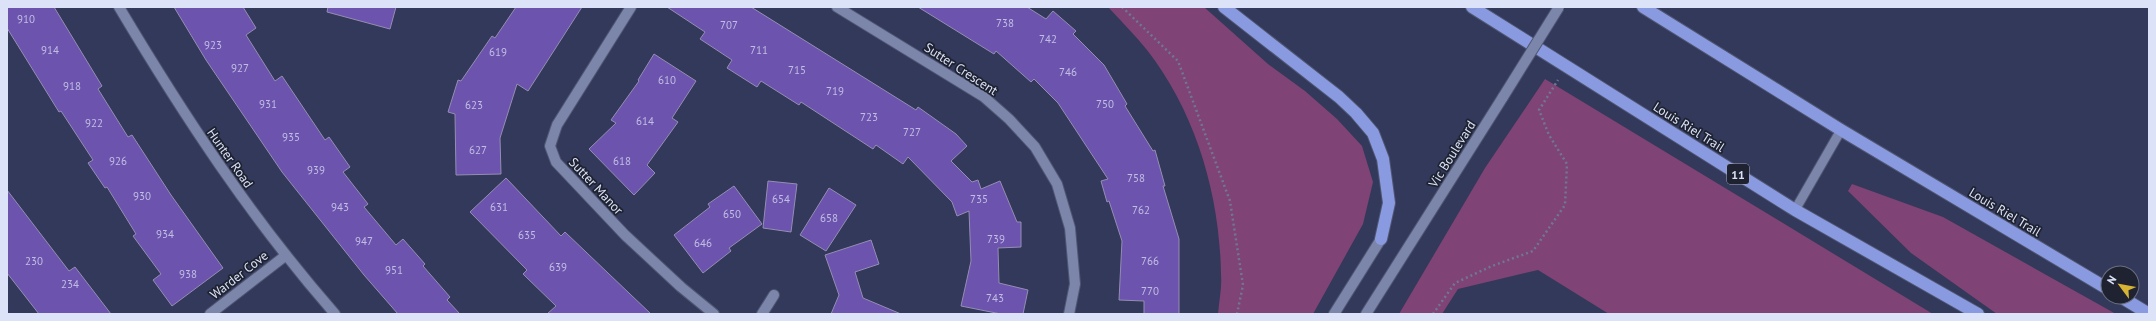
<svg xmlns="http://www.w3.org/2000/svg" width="2156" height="321" font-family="'PT Sans',sans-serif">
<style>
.green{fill:#7f4375}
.building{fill:#6c53ad;stroke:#958db4}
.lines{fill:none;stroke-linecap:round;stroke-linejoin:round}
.lane-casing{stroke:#505672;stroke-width:11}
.street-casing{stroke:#505672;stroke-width:12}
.secondary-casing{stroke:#505672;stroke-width:12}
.highway-casing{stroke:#505672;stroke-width:14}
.path{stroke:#707793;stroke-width:2.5;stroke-dasharray:2 3;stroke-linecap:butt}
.lane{stroke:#7c85aa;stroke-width:9}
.street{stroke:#7c85aa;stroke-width:10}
.secondary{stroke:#7c85aa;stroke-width:10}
.highway{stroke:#899ae1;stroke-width:12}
.secondary-bridge-casing{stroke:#505672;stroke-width:12;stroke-linecap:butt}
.secondary-bridge{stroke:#7c85aa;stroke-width:10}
.labels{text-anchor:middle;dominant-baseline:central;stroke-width:3.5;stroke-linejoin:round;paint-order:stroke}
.number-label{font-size:11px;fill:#c0bee4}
.shield{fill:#1e2231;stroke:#a3a8bc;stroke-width:1}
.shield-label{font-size:12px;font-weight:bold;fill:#dce2f7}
.street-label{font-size:13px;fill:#dce2f7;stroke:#1e2231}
</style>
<rect width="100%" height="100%" fill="#32395a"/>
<path class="green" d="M1108,7H1204L1268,64L1305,91L1337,119L1362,146L1373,182L1363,224L1313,314H1218C1219,301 1222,288 1221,275C1220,195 1196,113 1147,50C1135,35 1121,21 1108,7Z
M1545,79L1933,314H1609L1538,270L1458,289L1442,314H1399L1485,168Z
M1852,184L1943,217L2116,314H1997L1911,253L1848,191Z"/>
<path class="building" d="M7,7H54L102,86L98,89L128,137L132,135L171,195L223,268L172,306L153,280L161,274L133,236L136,234L107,187L105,188L88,163L93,160L61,111L59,112L7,28Z
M174,7H243L256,28L246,35L275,81L282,76L325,140L329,137L350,167L343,172L368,204L364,207L396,245L403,239L425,264L423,266L450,297L447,300L460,314H398L364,275L282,172L206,60Z
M328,7H396L390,29L327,12Z
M516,7H582L528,91L517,84L500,138L501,174L456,175L455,114L448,112L458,80L461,81L492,36L495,38Z
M667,7H751L916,110L918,107L956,134L967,146L951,161L972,182L978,180L981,189L1000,181L1017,222H1021V247L998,248L999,283L1028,290L1023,314H1001L961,306L971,261L969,211L957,216L952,202L908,157L903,164L876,145L873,149L801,102L799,105L761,81L757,87L727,68L732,60L700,39L705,32Z
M918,7H1027L1046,19L1053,11L1076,31L1073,34L1104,65L1127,104L1125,106L1153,151L1155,150L1165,186H1163L1179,239V314H1144V301L1119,300L1122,241L1109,201L1107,202L1101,181L1108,179L1058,103L1034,79L1031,82L996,51L994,54Z
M654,54L696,81L672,118L678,122L647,165L655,173L634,195L589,149L616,123L611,120L639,81L638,80Z
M506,178L561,236L565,232L651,314H547L556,306L523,274L527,270L470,212Z
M768,181L797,184L791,232L763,228Z
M734,186L762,224L729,248L731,251L703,273L674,235L710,207L708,204Z
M829,188L856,205L826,251L800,235Z
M7,190L69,271L75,267L111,314H39L7,273Z
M871,240L879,264L855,272L863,298L901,314H831L839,295L825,255Z"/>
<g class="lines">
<g class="lane-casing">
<path id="lane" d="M1795,210L1841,130"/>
</g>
<g class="street-casing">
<path id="street" d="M119,7C184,116 251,218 335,314
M631,7L557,125L550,146L556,162L625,235L681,287L714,314
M837,7L984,97L1009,119L1035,147L1057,184L1070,228L1075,284L1069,314
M210,314L285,256
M762,314L774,295"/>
</g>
<g class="secondary-casing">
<path id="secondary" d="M1334,314L1381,239
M1366,314L1503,97"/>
</g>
<g class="highway-casing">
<path id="highway" d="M1224,7L1339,97L1356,113L1373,133L1383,159L1389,203L1381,239
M1472,7L1795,210L1978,314
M1643,7L1841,130L2108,289
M2121,297L2149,314"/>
</g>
<path class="path" d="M1122,7L1178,61L1230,201L1243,285L1237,314
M1433,314L1455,283L1492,266L1533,251L1565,205L1567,164L1549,135L1539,110L1558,80"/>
<use href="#lane" class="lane"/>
<use href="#street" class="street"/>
<use href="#secondary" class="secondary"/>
<use href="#highway" class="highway"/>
<g class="secondary-bridge-casing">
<path id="secondary-bridge" d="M1503,97L1559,7"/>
</g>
<use href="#secondary-bridge" class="secondary-bridge"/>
</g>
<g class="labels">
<g class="number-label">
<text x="26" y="19">910</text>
<text x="1005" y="23">738</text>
<text x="729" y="25">707</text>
<text x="1048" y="39">742</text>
<text x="213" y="45">923</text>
<text x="50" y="50">914</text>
<text x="759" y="50">711</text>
<text x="498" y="52">619</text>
<text x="240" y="68">927</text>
<text x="797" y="70">715</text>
<text x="1068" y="72">746</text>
<text x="667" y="80">610</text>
<text x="72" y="86">918</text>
<text x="835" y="91">719</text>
<text x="268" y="104">931</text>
<text x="1105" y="104">750</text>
<text x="474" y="105">623</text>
<text x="869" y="117">723</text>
<text x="645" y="121">614</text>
<text x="94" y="123">922</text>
<text x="912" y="132">727</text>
<text x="291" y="137">935</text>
<text x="478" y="150">627</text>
<text x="118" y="161">926</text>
<text x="622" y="161">618</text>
<text x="316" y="170">939</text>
<text x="1136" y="178">758</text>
<text x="142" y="196">930</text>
<text x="781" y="199">654</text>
<text x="979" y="199">735</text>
<text x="340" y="207">943</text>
<text x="499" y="207">631</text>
<text x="1141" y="210">762</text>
<text x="732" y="214">650</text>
<text x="829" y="218">658</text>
<text x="165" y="234">934</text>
<text x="527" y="235">635</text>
<text x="996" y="239">739</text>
<text x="364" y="241">947</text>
<text x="703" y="243">646</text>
<text x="34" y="261">230</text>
<text x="1150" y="261">766</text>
<text x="558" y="267">639</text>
<text x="394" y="270">951</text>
<text x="188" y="274">938</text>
<text x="70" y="284">234</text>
<text x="1150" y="291">770</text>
<text x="995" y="298">743</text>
</g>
<rect class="shield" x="1727" y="164" width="22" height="20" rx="3"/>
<g class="shield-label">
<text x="1738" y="174">11</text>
</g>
<g class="street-label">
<text transform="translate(961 69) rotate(33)">Sutter Crescent</text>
<text transform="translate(1689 127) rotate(32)">Louis Riel Trail</text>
<text transform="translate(1452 154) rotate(-58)">Vic Boulevard</text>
<text transform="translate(230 158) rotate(55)">Hunter Road</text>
<text transform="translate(596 186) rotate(47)">Sutter Manor</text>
<text transform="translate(2005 212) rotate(31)">Louis Riel Trail</text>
<text transform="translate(239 275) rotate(-38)">Warder Cove</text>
</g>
</g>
<rect width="2156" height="321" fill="none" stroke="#dce2f7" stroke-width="16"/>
<g transform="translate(2120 285) rotate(302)"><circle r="19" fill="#1e2231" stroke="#6a6f80"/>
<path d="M0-3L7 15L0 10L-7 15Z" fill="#d7b434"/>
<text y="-6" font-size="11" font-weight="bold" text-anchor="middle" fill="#dce2f7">N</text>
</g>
</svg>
